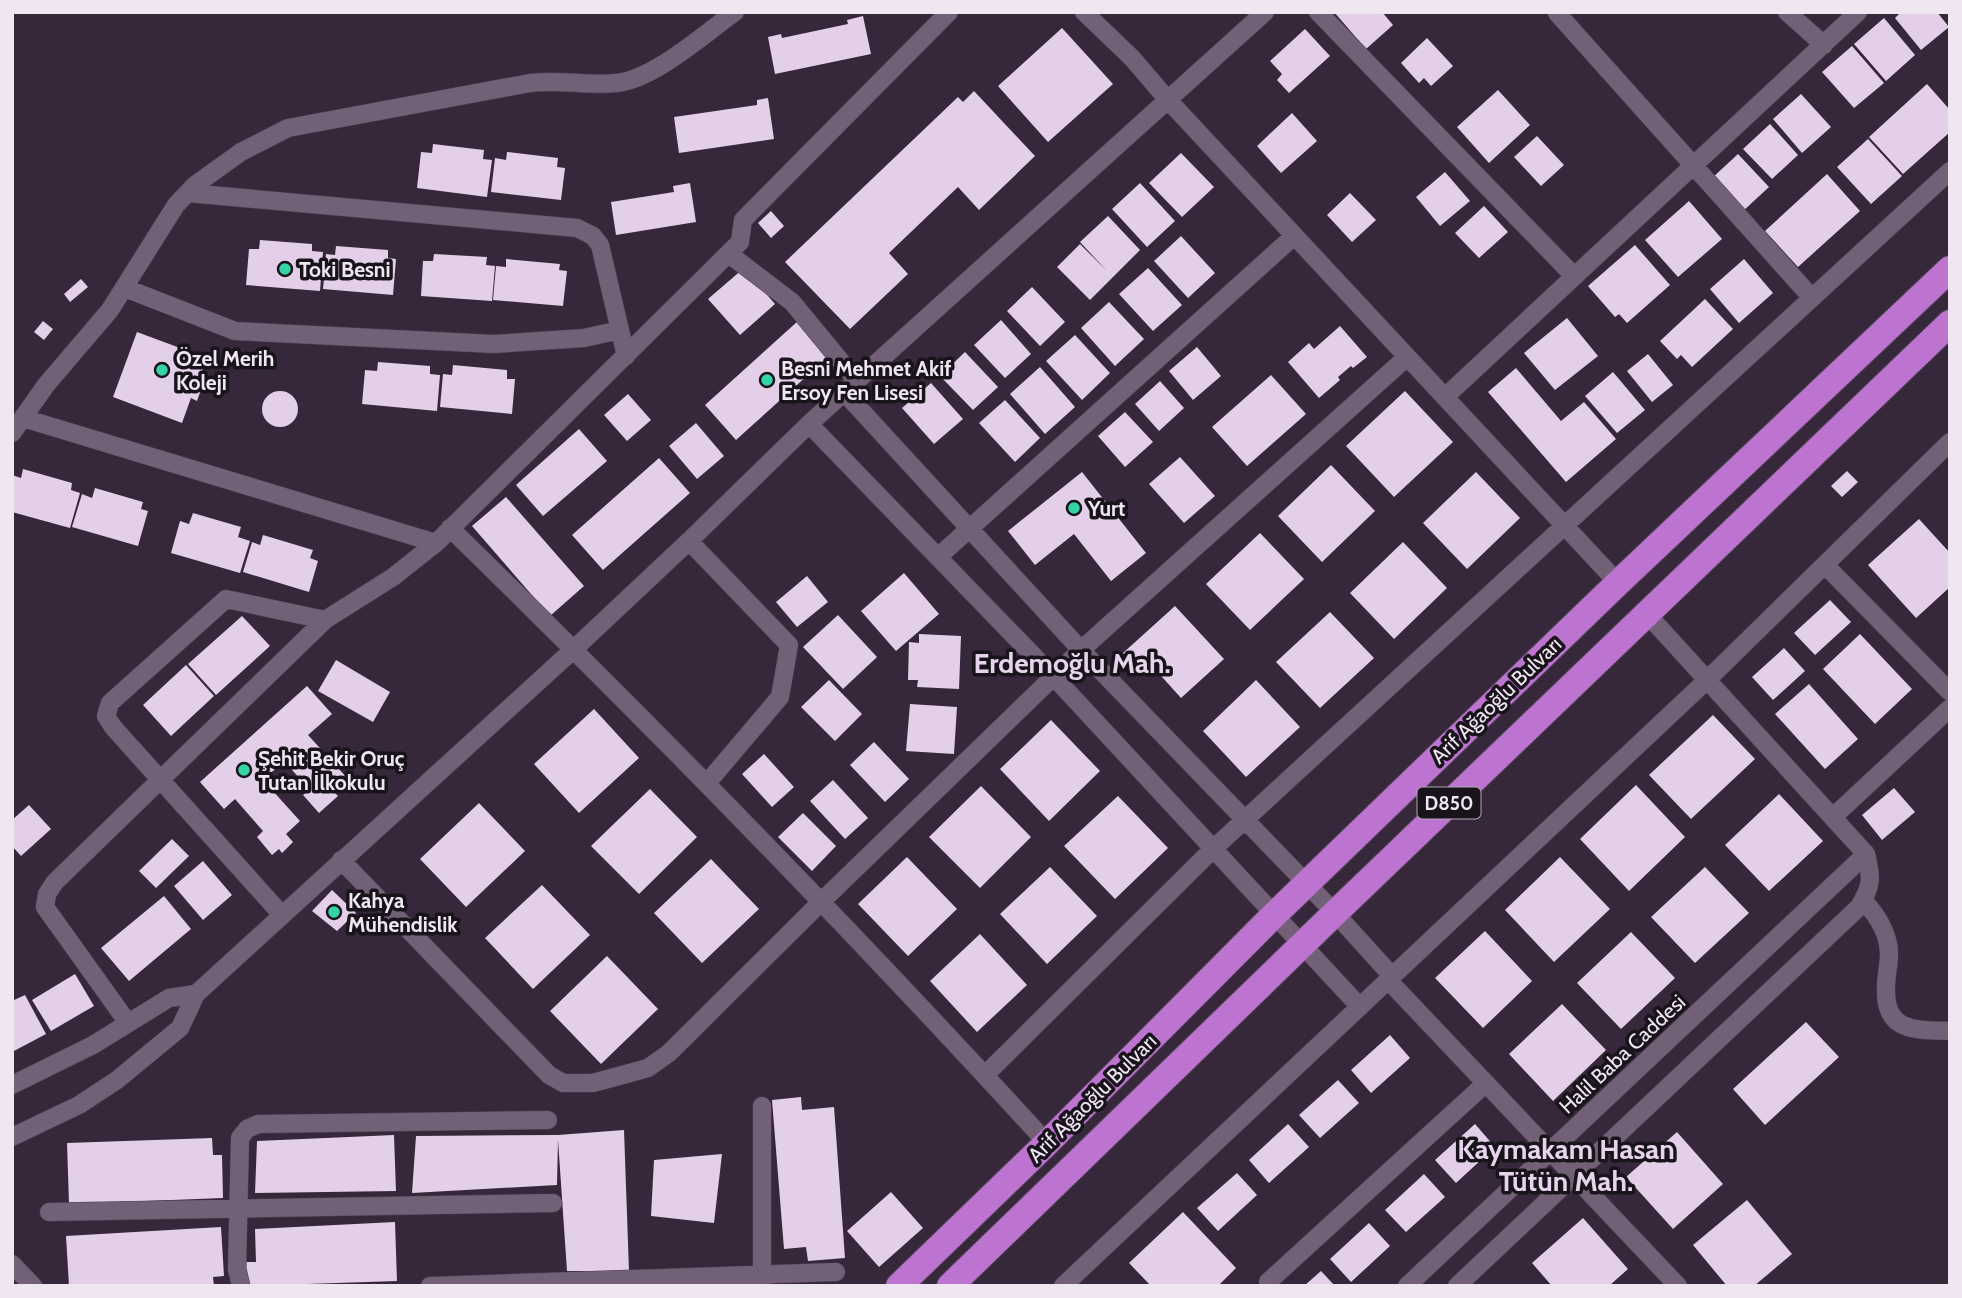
<svg xmlns="http://www.w3.org/2000/svg" width="1962" height="1298" font-family="Cabin,sans-serif">
<style>
.building{fill:#e3d0e8}
.lines{fill:none;stroke-linecap:round;stroke-linejoin:round}
.minor-casing{stroke:#4f4353;stroke-width:19}
.highway-casing{stroke:#4f4353;stroke-width:28}
.minor{stroke:#716076;stroke-width:18}
.highway{stroke:#bd74d0;stroke-width:26}
.poi-dot{fill:#35d4a7;stroke:#19131b;stroke-width:2.5}
.labels{text-anchor:middle;dominant-baseline:central;stroke-width:7;stroke-linejoin:round;paint-order:stroke}
.shield{fill:#19131b;stroke:#afa7b2;stroke-width:2}
.shield-label{font-size:19px;font-weight:bold;fill:#efe6f2}
.poi-label{font-size:21px;font-weight:bold;fill:#efe6f2;stroke:#19131b;text-anchor:start}
.street-label{font-size:21px;fill:#efe6f2;stroke:#19131b}
.district-label{font-size:28px;font-weight:bold;fill:#e7d4ec;stroke:#19131b}
</style>
<rect width="100%" height="100%" fill="#36273a"/>
<path class="building" d="M1334,12H1382L1393,25L1366,49Z
M1901,12H1937L1949,27L1921,50L1895,18Z
M863,16L871,54L775,74L768,37L781,34L782,38L848,24L847,20Z
M1884,18L1915,55L1886,81L1854,44Z
M1062,28L1113,84L1048,142L998,86Z
M1305,29L1330,56L1289,93L1277,80L1282,74L1270,61Z
M1427,38L1453,66L1431,86L1424,78L1419,83L1401,63Z
M1852,46L1884,83L1854,108L1822,72Z
M1927,84L1950,110V132L1903,174L1869,137Z
M1498,90L1530,125L1489,163L1457,127Z
M974,91L1035,156L979,210L958,187L889,253L908,274L850,329L785,262L958,97L963,102Z
M1801,94L1831,127L1802,153L1773,119Z
M768,98L774,139L679,153L674,117L757,105V100Z
M1292,113L1317,141L1281,173L1257,146Z
M1770,124L1798,155L1772,179L1743,149Z
M1537,136L1564,165L1541,186L1514,157Z
M1868,139L1902,176L1871,204L1837,167Z
M433,144L484,150L483,159L492,160L487,197L417,188L421,152L432,153Z
M507,152L558,158L557,167L565,168L561,200L491,192L495,158L506,160Z
M1181,153L1214,187L1182,217L1149,183Z
M1738,154L1769,187L1742,212L1711,179Z
M1445,172L1470,201L1440,226L1416,197Z
M1827,174L1860,211L1798,267L1765,231Z
M690,183L696,222L616,235L611,202L674,192L673,186Z
M1140,183L1175,221L1147,247L1112,209Z
M1350,193L1376,220L1352,242L1327,215Z
M1689,201L1722,239L1678,277L1645,240Z
M1484,206L1508,232L1479,258L1455,233Z
M771,211L784,226L771,238L758,223Z
M1108,216L1140,250L1090,300L1057,267L1080,244L1107,271L1080,242Z
M1181,236L1215,273L1188,298L1154,261Z
M260,240L312,244V251L323,252L320,291L246,285L249,249H259Z
M1635,245L1670,285L1627,323L1619,314L1615,317L1588,286Z
M336,246L388,250V258L396,259L393,295L323,289L326,254L335,255Z
M434,254L487,257L486,265L495,266L492,301L421,296L423,261H433Z
M506,259L560,264L559,270L567,271L563,306L493,300L496,266L506,267Z
M1744,259L1773,293L1739,323L1710,289Z
M744,268L775,304L740,335L708,299Z
M1148,268L1182,305L1153,331L1119,294Z
M81,279L88,287L70,302L64,294Z
M1032,287L1065,322L1040,346L1007,311Z
M1705,299L1733,329L1692,367L1681,355L1677,359L1660,341Z
M1109,302L1144,339L1115,366L1081,328Z
M1567,318L1598,356L1555,390L1524,353Z
M1001,320L1031,354L1005,378L974,345Z
M43,321L53,329L44,340L34,332Z
M798,321L829,356L736,440L705,405Z
M1340,326L1367,357L1353,368L1351,366L1338,377L1340,380L1319,398L1288,362L1309,343L1314,349Z
M137,332L207,358L198,382L203,384L197,401L191,398L182,423L113,397Z
M1075,335L1110,373L1082,400L1046,361Z
M1197,347L1221,376L1193,400L1169,371Z
M965,352L998,387L973,410L940,376Z
M1648,354L1673,385L1652,402L1627,371Z
M378,362L430,366V374L440,375L437,411L362,404L365,370L377,371Z
M453,365L507,370V379H515L512,414L440,407L443,374L452,375Z
M1040,367L1075,407L1045,434L1010,394Z
M1516,368L1561,421L1584,402L1616,439L1566,482L1488,392Z
M1613,372L1645,410L1617,433L1585,396Z
M1271,375L1306,414L1247,466L1212,427Z
M1160,381L1184,408L1159,431L1135,404Z
M931,383L963,419L934,444L902,408Z
M1405,391L1453,442L1394,497L1346,446Z
M262 409a18 18 0 1 1 36 0a18 18 0 1 1-36 0Z
M628,394L651,420L627,441L604,415Z
M1005,400L1040,438L1015,462L979,423Z
M1125,412L1153,442L1125,467L1098,436Z
M696,423L724,456L697,479L669,446Z
M579,429L607,461L543,516L516,485Z
M1180,457L1215,496L1184,523L1149,484Z
M659,458L690,493L603,570L572,535Z
M1331,465L1375,511L1322,562L1278,516Z
M23,469L72,483L71,490L80,493L70,528L12,512V475L21,478Z
M1847,471L1858,482L1842,497L1831,486Z
M1082,472L1146,553L1111,581L1074,534L1035,565L1008,531Z
M1476,472L1520,518L1467,569L1423,523Z
M95,488L143,502L141,509L148,511L138,546L72,527L82,494L92,498Z
M506,497L584,586L550,616L472,526Z
M193,513L241,527L238,537L250,541L240,573L171,553L180,521L189,524Z
M1919,519L1950,553V587L1916,618L1868,565Z
M1260,533L1304,579L1250,630L1206,584Z
M263,535L313,550L310,558L318,561L309,592L243,572L252,542L260,545Z
M1403,542L1447,588L1394,639L1350,593Z
M904,573L939,614L896,651L861,611Z
M807,576L828,602L797,627L776,602Z
M1830,600L1851,622L1815,655L1794,633Z
M1175,606L1224,659L1181,698L1145,658L1136,666L1123,653Z
M1330,612L1374,658L1320,708L1276,662Z
M838,615L877,657L843,689L803,647Z
M242,616L270,646L216,695L188,664Z
M919,634L961,636L959,689L917,687L918,680H908L909,642L919,643Z
M1860,634L1912,689L1875,724L1823,669Z
M1784,648L1805,671L1773,700L1752,677Z
M336,660L390,692L373,722L318,691Z
M186,665L214,696L171,736L143,705Z
M829,680L862,714L835,741L801,707Z
M1256,680L1300,727L1246,777L1203,731Z
M1809,684L1858,739L1825,769L1775,714Z
M307,686L332,714L308,735L348,779L334,792L338,796L319,813L303,795L310,790L284,761L263,780L300,821L286,834L293,842L282,853L279,849L272,855L257,837L263,831L235,799L224,809L200,782Z
M910,704L957,707L954,754L906,751Z
M594,709L639,758L579,813L534,764Z
M1713,715L1755,759L1691,819L1649,775Z
M1051,720L1100,771L1049,821L1000,769Z
M874,742L909,779L885,802L850,765Z
M764,754L794,787L772,807L742,774Z
M833,780L868,818L845,839L810,801Z
M1636,785L1685,837L1629,891L1580,839Z
M981,786L1031,837L980,888L929,837Z
M1894,788L1915,812L1882,840L1862,815Z
M650,789L697,837L639,894L591,846Z
M1779,794L1823,841L1769,891L1725,845Z
M1118,796L1168,848L1115,899L1064,846Z
M479,803L525,851L466,907L420,859Z
M29,805L51,829L21,856L12,846V820Z
M803,813L836,846L812,871L778,837Z
M172,839L189,856L156,888L139,871Z
M907,857L957,909L908,956L858,904Z
M1560,857L1610,909L1554,962L1505,910Z
M711,859L759,909L702,963L654,913Z
M203,861L232,895L203,920L174,886Z
M1050,867L1097,916L1047,964L1000,914Z
M1705,867L1749,913L1695,963L1651,917Z
M542,885L590,935L533,989L485,938Z
M332,890L356,913L337,931L312,911Z
M164,896L191,929L129,981L101,948Z
M1485,931L1532,981L1483,1028L1435,978Z
M1631,932L1675,978L1621,1029L1577,983Z
M980,934L1027,985L977,1032L930,981Z
M607,956L658,1009L601,1064L550,1011Z
M75,974L94,1006L51,1031L32,1000Z
M25,995L46,1034L14,1051L12,1048V1001Z
M1562,1004L1606,1050L1553,1101L1509,1054Z
M1806,1022L1839,1057L1765,1125L1733,1089Z
M1390,1035L1410,1058L1371,1093L1351,1070Z
M1338,1080L1359,1103L1320,1138L1299,1115Z
M801,1097L802,1110L834,1107L845,1258L808,1261L806,1247L784,1249L772,1100Z
M1288,1124L1309,1147L1269,1183L1249,1160Z
M1475,1124L1495,1147L1456,1183L1435,1160Z
M624,1130L629,1271H567L558,1140L557,1185L412,1193L416,1136L558,1135Z
M1677,1132L1723,1184L1673,1229L1626,1177Z
M394,1135L396,1191L255,1193L257,1141Z
M212,1138L213,1155H222L223,1198L69,1204L67,1143Z
M722,1154L714,1223L651,1216L654,1160Z
M1237,1173L1257,1195L1218,1231L1197,1208Z
M1424,1174L1445,1197L1406,1232L1385,1210Z
M891,1192L923,1228L879,1267L847,1231Z
M1747,1200L1792,1254L1754,1286H1727L1693,1245Z
M1183,1212L1236,1268L1218,1286H1151L1129,1263Z
M1583,1218L1628,1269L1609,1286H1552L1532,1263Z
M395,1222L397,1281L245,1286L244,1262H256L255,1229Z
M1369,1223L1390,1246L1351,1282L1330,1259Z
M221,1227L224,1276L213,1277L214,1286H69L66,1236Z
M1321,1271L1335,1286H1304Z"/>
<g class="lines">
<g class="minor-casing">
<path id="minor" d="M1084,12L1132,58L1168,100L1618,583
M1318,12L1574,276
M1787,12L1824,45
M1557,13L1812,298
M188,193L577,228L593,236L600,245L626,356
M729,254L792,302L857,381
M125,288L235,331L494,344L584,338L620,330
M844,392L1081,650L1335,913L1392,976
M1445,397L1858,12
M23,418L436,543
M809,424L1054,677L1360,1007
M12,433L46,385L110,310L176,205L195,185L241,152L288,128L530,83C559,79 588,86 616,83C653,80 704,34 735,12
M450,528C655,728 854,932 1047,1143
M689,541L789,645L780,697L707,783
M938,557L1294,236
M1825,565L1950,692
M1833,817L1950,708
M341,860L549,1075L563,1083H593L648,1068L669,1053L821,902L1081,650L1407,357
M1863,900C1876,914 1889,934 1889,954C1889,965 1886,976 1886,987C1884,1032 1914,1030 1950,1031
M282,915L113,727L106,716L110,703L226,599L325,620
M1388,980L1678,1286
M196,994L574,649L689,541L809,424L1265,12
M128,1023L45,907L47,894L55,882L325,620L393,577L436,543L740,242L743,220L949,12
M985,1075L1213,849L1950,171
M12,1085L93,1045L169,998L196,994L180,1028L117,1080L79,1105L12,1137
M49,1212L553,1203
M12,1264L33,1286
M1268,1282L1486,1083
M762,1285V1106
M241,1286L237,1269L240,1138L247,1129L258,1124L548,1120
M430,1286L836,1272
M1063,1286L1707,680L1950,442
M1407,1286L1866,854
M1457,1286L1859,907C1872,886 1872,878 1866,854L1647,614"/>
</g>
<g class="highway-casing">
<path id="highway" d="M899,1286L1047,1143L1273,916L1618,583L1950,269
M950,1286L1335,913L1950,323"/>
</g>
<use href="#minor" class="minor"/>
<use href="#highway" class="highway"/>
</g>
<g class="poi-dot">
<circle cx="285" cy="269" r="7"/>
<circle cx="162" cy="370" r="7"/>
<circle cx="767" cy="380" r="7"/>
<circle cx="1074" cy="508" r="7"/>
<circle cx="244" cy="770" r="7"/>
<circle cx="334" cy="912" r="7"/>
</g>
<g class="labels">
<rect class="shield" x="1417.5" y="787.5" width="63" height="31" rx="5"/>
<g class="shield-label">
<text x="1449" y="803">D850</text>
</g>
<g class="poi-label">
<text x="299" y="269">Toki Besni</text>
<text x="176" y="358">Özel Merih<tspan x="176" dy="24">Koleji</tspan></text>
<text x="781" y="368">Besni Mehmet Akif<tspan x="781" dy="24">Ersoy Fen Lisesi</tspan></text>
<text x="1088" y="508">Yurt</text>
<text x="258" y="758">Şehit Bekir Oruç<tspan x="258" dy="24">Tutan İlkokulu</tspan></text>
<text x="348" y="900">Kahya<tspan x="348" dy="24">Mühendislik</tspan></text>
</g>
<g class="street-label">
<text transform="translate(1496 700) rotate(-44)">Arif Ağaoğlu Bulvarı</text>
<text transform="translate(1622 1054) rotate(-43)">Halil Baba Caddesi</text>
<text transform="translate(1092 1098) rotate(-45)">Arif Ağaoğlu Bulvarı</text>
</g>
<g class="district-label">
<text x="1072" y="663">Erdemoğlu Mah.</text>
<text x="1566" y="1149">Kaymakam Hasan<tspan x="1566" dy="32">Tütün Mah.</tspan></text>
</g>
</g>
<rect width="1962" height="1298" fill="none" stroke="#efe6f2" stroke-width="28"/>
</svg>
